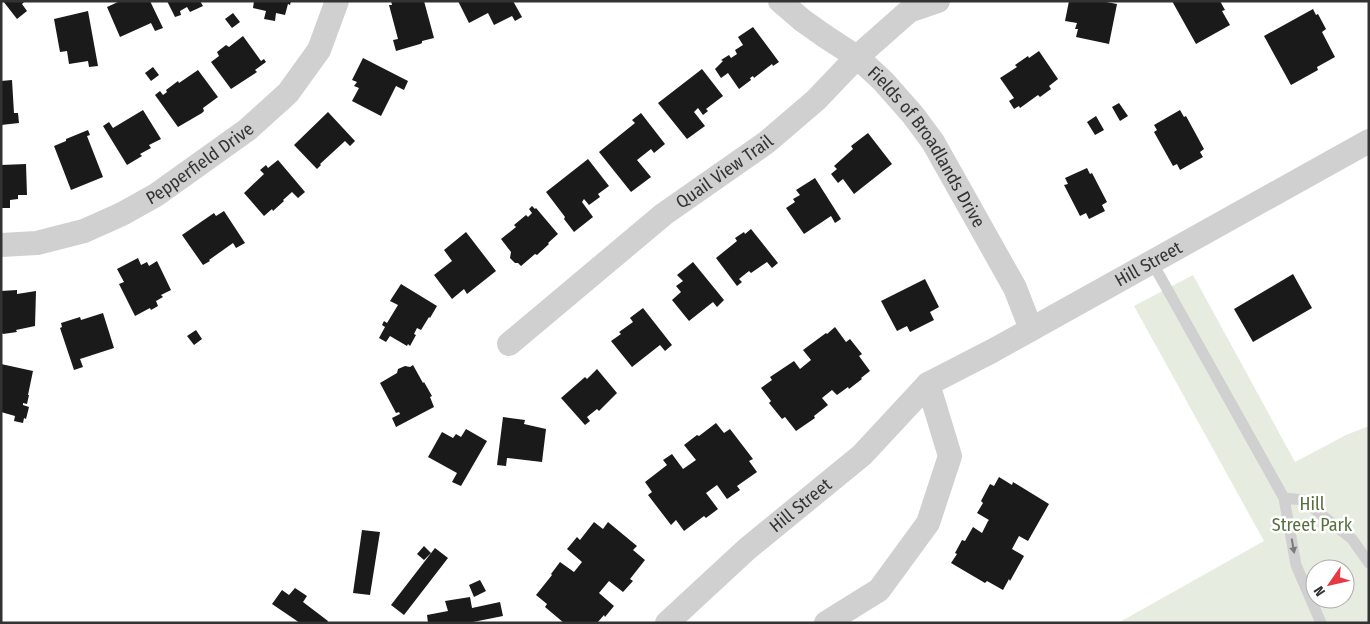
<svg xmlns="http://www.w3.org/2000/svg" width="1370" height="624" font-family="'Fira Sans Condensed',sans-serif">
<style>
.green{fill:#e6ecdf;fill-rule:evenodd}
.building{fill:#1a1a1a}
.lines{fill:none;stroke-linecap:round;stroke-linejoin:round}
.lane{stroke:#d0d0d0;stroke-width:11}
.street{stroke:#d0d0d0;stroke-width:24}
.oneway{fill:#7a7a7a}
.labels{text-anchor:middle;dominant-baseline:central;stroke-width:5;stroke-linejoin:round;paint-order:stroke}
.street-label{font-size:18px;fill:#333;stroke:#fff}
.park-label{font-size:18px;fill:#56703f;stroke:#fff}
</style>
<rect width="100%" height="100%" fill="#fff"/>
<path class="green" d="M1193,275L1295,462L1346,435L1369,426V623H1118L1264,541L1134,306ZM1315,569H1345V599H1315Z"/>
<path class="building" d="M3,1H25L22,4L27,11L17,19Z
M120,1H150L163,28L155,31L151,23L120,37L107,7Z
M167,1H200L203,6L190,12L187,7L180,11L181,15L175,17Z
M254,1H291L290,5L288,4L285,15L276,13L275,21L264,19L266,11L253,8Z
M391,1H424L434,38L422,41V43L420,44L396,51L393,40L398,39L389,5H392Z
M458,1H513L522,17L515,21L512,16L494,25L488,13L469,23Z
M1069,1H1101L1117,4L1109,44L1076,37L1078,29H1075L1077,23L1065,21Z
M1172,1H1220L1225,10L1222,11L1230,25L1196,44Z
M1313,9L1316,15L1318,14L1326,29L1322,32L1335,57L1317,67L1318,70L1291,85L1264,36Z
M88,11L98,66L89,67L88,61L69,64L67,51L60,52L54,19Z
M233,13L240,22L232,28L225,19Z
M753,27L779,62L773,66L772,64L754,78L753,76L750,78L751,80L739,89L728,73L721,78L715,69L723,61L721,60L729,55L731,58L737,54L735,50L743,45L738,37Z
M243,36L261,61L264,59L266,62L255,70L257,72L231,89L211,62L219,56L217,52L226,45L229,47Z
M1039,51L1058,79L1049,86L1051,89L1040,97L1038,95L1020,108L1019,106L1014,109L1009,101L1014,98L1000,78L1017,67L1015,65L1028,56L1029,58Z
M363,58L408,81L404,90L396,86L381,116L352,101L359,88L354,86L357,82L352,80Z
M153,67L159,75L151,81L145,73Z
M702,69L723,96L706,109L708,111L703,115L698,108L694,112L705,126L687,139L658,103Z
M198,70L218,97L203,108L204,111L202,113L178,127L155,95L160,91L163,95L167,92L166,90L178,81L179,83Z
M12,80L14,113H18L19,123L1,125V81Z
M1119,103L1128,116L1120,121L1112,107Z
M143,110L161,139L149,145L151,148L140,154L142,156L127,165L103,126L109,122L113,128Z
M1180,110L1184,117L1186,116L1204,149L1200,152L1203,157L1180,170L1177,164L1173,166L1154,132L1157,130L1154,125Z
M328,112L355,141L350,146L345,141L320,164L321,165L317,169L294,145Z
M641,113L665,144L654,153L651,149L637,160L651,177L631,192L599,152L635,123L632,120Z
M1096,116L1104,130L1095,135L1087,122Z
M88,130L90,135L87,136L103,177L71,190L54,146L66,141V139Z
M868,133L892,164L854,194L843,179L838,183L831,174L837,169L834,166L853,149L851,146Z
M588,159L609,186L598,194L600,197L589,205L584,199L582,202L593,217L574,232L564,219L565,217L546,192Z
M278,160L305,192L298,198L292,192L283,200L284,201L273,211L272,209L264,216L244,193L264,174L260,170L266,165L268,168Z
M26,164L27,195H18V199L10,200V208H1V165Z
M1087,168L1090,174L1092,173L1107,202L1102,205L1105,211L1089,219L1086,213L1080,216L1064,185L1068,184L1065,178Z
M815,178L841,219L835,223L831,216L804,234L786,208L795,202L793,199L800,195L796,190Z
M532,206L535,209L536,208L558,234L548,243L549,244L537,255L535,254L521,266L518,263H515L510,258L511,252L501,239L516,227L514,225L526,215L528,217L532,213L529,209Z
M224,211L245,243L236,248L233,243L209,260L210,261L203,265L182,235L214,213L216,216Z
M751,229L778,263L772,268L767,262L751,273L749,271L739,279L742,282L737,286L716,258L737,241L735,238L744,232L745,234Z
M466,232L496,271L467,294L464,289L452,299L434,275L452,261L444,250Z
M138,258L141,265L147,262L149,266L157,261L171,290L161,295L163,297L156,301L158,306L151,310L150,308L135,316L119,284L124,282L117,269Z
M693,262L724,300L717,307L713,302L689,321L672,300L681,292L676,286L683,281L677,275Z
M1293,274L1312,308L1253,342L1234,309Z
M925,279L939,307L930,312L934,320L910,332L907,326L897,331L881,301Z
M401,284L437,306L430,318L429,317L421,330L417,328L414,334L416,335L410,346L408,344L407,346L390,336L386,342L379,338L385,327L382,325L384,321L387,323L398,305L390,301Z
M17,290V294L36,291L35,326L16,330L17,332L3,334L1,332V291Z
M643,308L672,345L665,351L660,345L632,367L611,341L621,334L619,332L633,322L630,318L631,317Z
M103,313L114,348L80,359L83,367L74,370L60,328L62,327L61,323L80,317L81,320Z
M835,327L846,342L850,339L862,354L859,356L870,371L861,378L862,379L849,389L848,387L837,395L832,390L822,398L828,405L814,416L815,418L796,431L785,417L782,419L769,403L771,401L761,388L772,380L770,377L794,361L800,369L811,360L803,350L826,333L827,334Z
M196,330L202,339L194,345L187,336Z
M1,364L33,371L28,395H29L27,404L23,403V405L29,407L26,419L24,418L23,423L14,421L15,416L1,412Z
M413,365L423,383L424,382L432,396L430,397L434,407L396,427L392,418L400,414L399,412L396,413L380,383L397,373L398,369L405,366L410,367Z
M597,369L617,393L599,411L597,409L587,417L590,421L585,425L561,398L585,377L587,379Z
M503,417L525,420L524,424L546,429L542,462L507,458L506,466L497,465Z
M716,423L724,433L730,429L753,459L749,461L757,472L737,486L740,490L727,499L717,485L706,493L718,509L706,518L704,516L684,531L676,520L671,525L648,495L652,492L645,482L667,465L663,460L672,454L683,469L696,460L684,445L697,435L699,436Z
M466,429L487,441L461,486L452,482L457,473L428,457L442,432L453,438L456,434L461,437Z
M999,477L1012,485L1013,482L1049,504L1028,541L1019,536L1012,549L1024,556L1010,581L1009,579L1003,590L987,581L985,583L951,563L957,554L955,553L962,540L965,541L973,527L982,533L988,521L989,520L977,513L983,503L981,501L990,484L994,486Z
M594,522L603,529L608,522L637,546L633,550L645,560L630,579L633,581L623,592L609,581L599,593L614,606L605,617L604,615L597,623H564L545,607L547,604L536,595L552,575L551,574L560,562L574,572L582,562L567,549L577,537L580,540Z
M362,530L380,532L370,595L353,593Z
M424,546L431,553L424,560L417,554Z
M435,548L448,558L404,615L391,605Z
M480,580L486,591L474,597L469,585Z
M295,588L307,596L303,602L328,621L327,623H300L272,604L282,590L289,595Z
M470,597L472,608L500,602L503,616L468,623H428L427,615L448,611L445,601Z"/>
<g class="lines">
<path class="lane" d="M1152,262L1284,498L1296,565L1321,623
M1284,498L1303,500L1352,539L1369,563"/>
<g class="street">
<path id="s1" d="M780,1L802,20L826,37L857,57L883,81L913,115L933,142L1015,288L1031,329"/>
<path id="s2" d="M1,245L37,243L84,231L122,214L156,195L247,130L288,93L319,50L337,1"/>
<path id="s3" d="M509,344L664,214L767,142L816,100L857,57L909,11L938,1"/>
<path id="s4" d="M928,384L994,350L1369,141"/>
<path id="s5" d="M667,623L747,549L862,455L928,384L950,456L928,523L879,590L826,623"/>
</g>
</g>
<defs><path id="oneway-solid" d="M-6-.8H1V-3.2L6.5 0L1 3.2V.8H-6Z" transform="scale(1.25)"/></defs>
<use class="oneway" href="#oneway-solid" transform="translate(1293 546) rotate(80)"/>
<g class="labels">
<g class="street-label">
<text stroke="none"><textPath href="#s1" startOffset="210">Fields of Broadlands Drive</textPath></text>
<text stroke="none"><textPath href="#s2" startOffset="219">Pepperfield Drive</textPath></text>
<text stroke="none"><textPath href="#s3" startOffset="276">Quail View Trail</textPath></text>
<text stroke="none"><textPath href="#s4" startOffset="251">Hill Street</textPath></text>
<text stroke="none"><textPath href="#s5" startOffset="178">Hill Street</textPath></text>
</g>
<g class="park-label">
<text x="1312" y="504">Hill<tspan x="1312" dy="21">Street Park</tspan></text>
</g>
</g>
<rect width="1370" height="624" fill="none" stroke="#333333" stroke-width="5"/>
<g transform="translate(1330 584) rotate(236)"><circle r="24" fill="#ffffff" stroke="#adadad"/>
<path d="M0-4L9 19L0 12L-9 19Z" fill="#e63946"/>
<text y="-8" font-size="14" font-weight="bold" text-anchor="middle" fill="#333333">N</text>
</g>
</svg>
